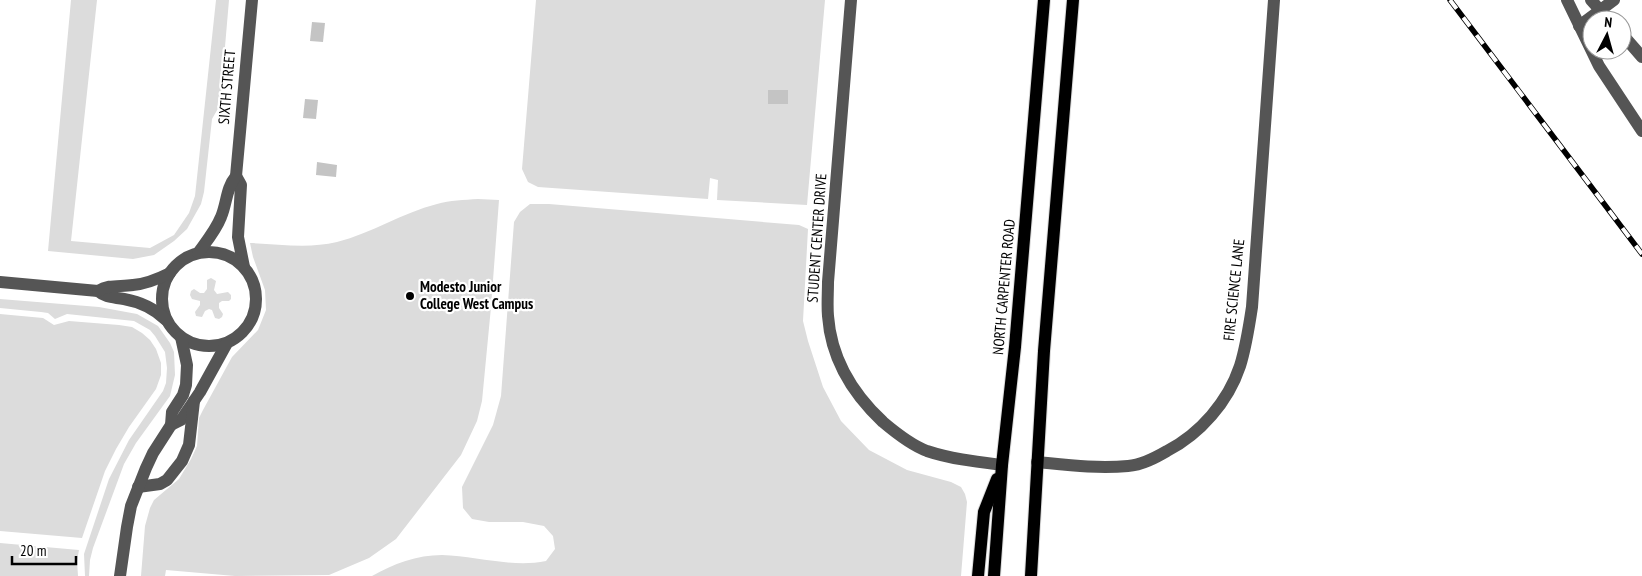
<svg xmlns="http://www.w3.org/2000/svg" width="1642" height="576" font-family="'PT Sans Narrow',sans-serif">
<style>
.green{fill:#dcdcdc}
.building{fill:#c4c4c4}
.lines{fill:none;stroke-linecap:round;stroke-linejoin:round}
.major-casing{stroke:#dbdbdb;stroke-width:14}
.minor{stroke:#555;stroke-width:12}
.major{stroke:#000;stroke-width:12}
.rail-casing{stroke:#000;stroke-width:5.5}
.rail{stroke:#fff;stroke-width:4;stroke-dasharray:11;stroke-linecap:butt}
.poi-dot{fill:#000;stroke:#fff;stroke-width:2}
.labels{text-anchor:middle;stroke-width:4.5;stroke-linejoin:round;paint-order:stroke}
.street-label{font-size:15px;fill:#000;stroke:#fff}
.poi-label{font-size:15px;font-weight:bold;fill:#000;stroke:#fff;text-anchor:start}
</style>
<rect width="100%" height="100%" fill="#fff"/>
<g class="green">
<path d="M 71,0 L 97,0 L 71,241 L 150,248 L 174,235 L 189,213 L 195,196 L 216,0 L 229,0 L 220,105 L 212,119 L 204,192 L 201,204 L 187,229 L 174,241 L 154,255 L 133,259 L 48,251 Z"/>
<path d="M 536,0 L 825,0 L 807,205 L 717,200 L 718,180 L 710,178 L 708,199 L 538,187 L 528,182 L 522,169 Z"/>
<path d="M 478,199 L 499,200 L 491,307 L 482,401 L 477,421 L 461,455 L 396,539 L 369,558 L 329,575 L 235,576 L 166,570 L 165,576 L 141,576 L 145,526 L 150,508 L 154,500 L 179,479 L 191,459 L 197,446 L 199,418 L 203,410 L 232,357 L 258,330 L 266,310 L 265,290 L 253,257 L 250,243 C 279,244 308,249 337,242 C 372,233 402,213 437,204 C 450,200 464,200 478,199 Z"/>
<path d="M 530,204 L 549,204 L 799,225 L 808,229 L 803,321 L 808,341 L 823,387 L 841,421 L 869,450 L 907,470 L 951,482 L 961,487 L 965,494 L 967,502 L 961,576 L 372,576 C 393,564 417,555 442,555 C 477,556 512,568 546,561 L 555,549 L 553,536 L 544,526 L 523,522 L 489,522 L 472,519 L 463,508 L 462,487 L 493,425 L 501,396 L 514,222 L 520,212 Z"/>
<path d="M 211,278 L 216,281 L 214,290 L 217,294 L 228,292 L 231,295 L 231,299 L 229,301 L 222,301 L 219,303 L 219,308 L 223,314 L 222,317 L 219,319 L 215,318 L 212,310 L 209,309 L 205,311 L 202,317 L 196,316 L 195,312 L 200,305 L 200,301 L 192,299 L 190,295 L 191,291 L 194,289 L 200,293 L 204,293 L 207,289 L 207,280 Z"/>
<path d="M 0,299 L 99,307 L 137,314 L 158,326 L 170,343 L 174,352 L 175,375 L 170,396 L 136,443 L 124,464 L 93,548 L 90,560 L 89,576 L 85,576 L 84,554 L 109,479 L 129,440 L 163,391 L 166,383 L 167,368 L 165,352 L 155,336 L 150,330 L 134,321 L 67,314 L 55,319 L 48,313 L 41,312 L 0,308 Z"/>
<path d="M 0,314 L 43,318 L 54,325 L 69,321 L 119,325 L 132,327 L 142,333 L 150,340 L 156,349 L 161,363 L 161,375 L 156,389 L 129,427 L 116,449 L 105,471 L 82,538 L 0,531 Z"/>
<path d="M 0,543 L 79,550 L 77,561 L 78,576 L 0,576 Z"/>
</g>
<g class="building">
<path d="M 312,22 L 325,23 L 323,42 L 310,41 Z"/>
<rect x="768" y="90" width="20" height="14"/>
<path d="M 305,99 L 318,100 L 316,119 L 303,118 Z"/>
<path d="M 317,162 L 337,165 L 336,177 L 316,175 Z"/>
</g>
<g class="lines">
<g class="major-casing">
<g id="major">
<path d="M 978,576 L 984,512 L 997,479"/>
<path d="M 994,576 L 1002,465 L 1015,347 L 1044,0"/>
<path d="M 1031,576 L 1044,351 L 1073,0"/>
</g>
</g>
<g class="minor">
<path d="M 851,0 L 828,282 C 828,293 827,305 828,316 C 831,358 853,394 883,422 C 896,433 911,445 927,451 C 951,459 978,462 1002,465"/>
<path d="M 1567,0 L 1599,66 L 1642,131"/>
<path d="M 1591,0 L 1609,20"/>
<path d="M 1579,26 L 1614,0"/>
<path d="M 1622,34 L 1642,57"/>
<path d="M 236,176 L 241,185 L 238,237 L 244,267"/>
<circle cx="209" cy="299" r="47"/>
<path d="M 198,253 C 206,242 216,230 221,217 C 227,203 226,188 236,176 L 252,0"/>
<path d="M 0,282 L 98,291 C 106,298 113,297 124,299 C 141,302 154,308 166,320"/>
<path d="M 98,291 C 109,284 120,287 133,285 C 146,284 158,279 170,273"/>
<path d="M 171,425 L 181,420 L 200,392 L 227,343"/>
<path d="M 1037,462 C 1067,465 1098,469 1128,466 C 1142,465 1155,458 1167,451 C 1200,434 1228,402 1240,366 C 1246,347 1249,327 1252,307 L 1274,0"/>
<path d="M 138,487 L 160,484 L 167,480 L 182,461 L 189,445 L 194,401"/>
<path d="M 120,576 L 127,527 L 131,506 L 146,468 L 153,453 L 171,425 L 172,412 L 183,395 L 186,385 L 187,365 L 181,337"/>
</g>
<use href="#major" class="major"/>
<g class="rail-casing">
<path id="rail" d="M 1450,0 L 1642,254"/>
</g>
<use href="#rail" class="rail"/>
</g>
<circle class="poi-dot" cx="410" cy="296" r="5"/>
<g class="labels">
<g class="street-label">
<text transform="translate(227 87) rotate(-85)" y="5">SIXTH STREET</text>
<text transform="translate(817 238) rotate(-86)" y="5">STUDENT CENTER DRIVE</text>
<text transform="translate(1004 287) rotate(-85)" y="5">NORTH CARPENTER ROAD</text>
<text transform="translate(1234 290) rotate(-84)" y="5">FIRE SCIENCE LANE</text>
</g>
<g class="poi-label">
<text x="420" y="292">Modesto Junior<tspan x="420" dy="17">College West Campus</tspan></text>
</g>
</g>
<g transform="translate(1607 35) rotate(6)"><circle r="24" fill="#ffffff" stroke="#999999"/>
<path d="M0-4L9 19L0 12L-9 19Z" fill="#000000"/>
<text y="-8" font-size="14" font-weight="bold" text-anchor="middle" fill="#000000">N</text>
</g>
<path d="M12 556v8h64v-8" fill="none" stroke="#000000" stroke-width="2.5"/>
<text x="20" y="556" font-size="15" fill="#000000" stroke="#ffffff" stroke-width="4" paint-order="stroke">20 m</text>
</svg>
